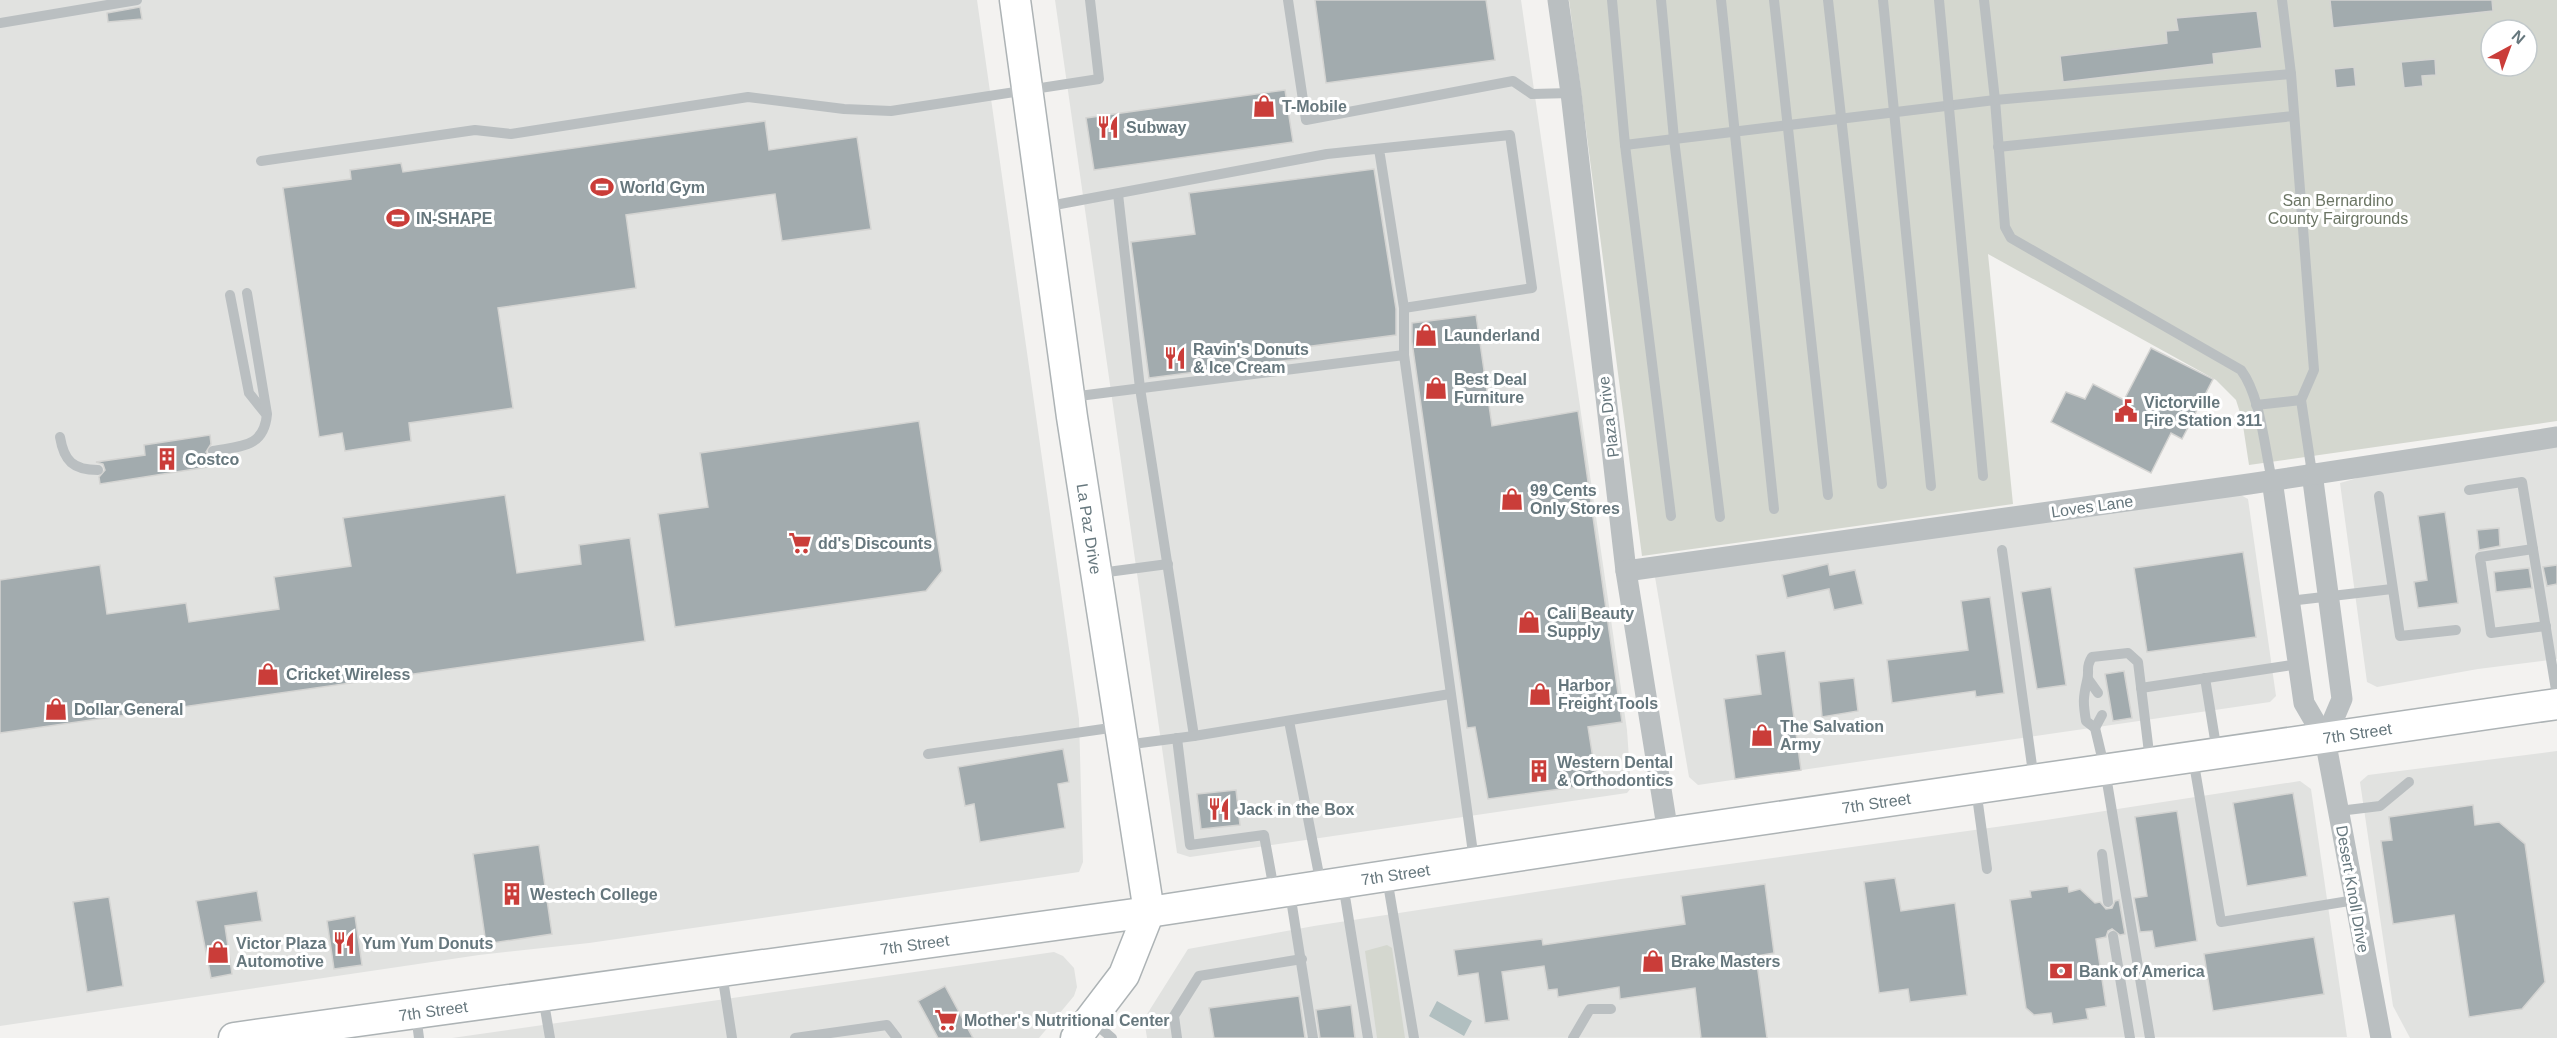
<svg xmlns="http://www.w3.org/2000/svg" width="2557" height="1038" font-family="Helvetica,sans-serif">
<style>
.built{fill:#e1e2e0}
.green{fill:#d4d7cf;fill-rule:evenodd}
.water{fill:#b1bfc0}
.building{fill:#a2abae;stroke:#d4d4d2;stroke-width:1.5}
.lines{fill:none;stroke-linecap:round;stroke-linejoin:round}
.secondary-casing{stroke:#adb3b5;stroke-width:33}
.service{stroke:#babfc1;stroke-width:10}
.minor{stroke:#babfc1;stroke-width:21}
.secondary{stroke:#fff;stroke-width:30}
.labels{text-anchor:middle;stroke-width:6;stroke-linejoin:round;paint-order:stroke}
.poi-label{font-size:16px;font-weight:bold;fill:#66777d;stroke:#fff;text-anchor:start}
.park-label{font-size:16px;fill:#6b7564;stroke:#fff}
.street-label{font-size:16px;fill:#66777d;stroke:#fff}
</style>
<rect width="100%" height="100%" fill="#f3f2f0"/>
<g class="built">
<path d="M 0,0 L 977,0 L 1079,719 L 1083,862 L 1079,872 L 589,943 L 479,955 L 0,1026 Z"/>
<path d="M 1055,0 L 1521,0 L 1627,730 L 1631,788 L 1627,793 L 1190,857 L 1177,853 Z"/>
<path d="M 2557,446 L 2557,659 L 2478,669 L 2377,687 L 2367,682 L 2340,483 L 2393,468 Z"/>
<path d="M 2239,494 L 2248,499 L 2276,696 L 2270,702 L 1698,785 L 1689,777 L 1655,577 Z"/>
<path d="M 2557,751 L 2557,1038 L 2410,1038 L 2393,1006 L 2360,782 L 2368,775 Z"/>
<path d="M 2300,781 L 2311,789 L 2347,1037 L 1147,1038 L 1144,1019 L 1188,949 L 1314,926 L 1621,879 L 2046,820 Z"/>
<path d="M 1054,952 L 1063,956 L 1074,968 L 1077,987 L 1074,996 L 1039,1038 L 452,1038 Z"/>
</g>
<g class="green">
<path d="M 1569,0 L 2557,0 L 2557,421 L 2249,465 L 2242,419 L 2236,400 L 2216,380 L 1988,254 L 2013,504 L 1642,556 ZM 2491,30 L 2527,30 L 2527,66 L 2491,66 Z"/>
<path d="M 1387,945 L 1392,948 L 1405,1038 L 1377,1038 L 1365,951 Z"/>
</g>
<path class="water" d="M 1437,1001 L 1472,1021 L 1464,1036 L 1429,1016 Z"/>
<g class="building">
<path d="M 1315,0 L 1486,0 L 1495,60 L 1326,83 Z"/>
<path d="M 2330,0 L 2492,0 L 2493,11 L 2333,28 Z"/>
<path d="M 140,7 L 142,19 L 108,22 L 107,13 Z"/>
<path d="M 2257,11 L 2262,48 L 2213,54 L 2214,64 L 2063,82 L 2060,56 L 2167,43 L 2166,31 L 2178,30 L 2176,18 Z"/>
<path d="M 2435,59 L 2436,75 L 2422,76 L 2423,86 L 2404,88 L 2401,62 Z"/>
<path d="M 2354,67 L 2356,86 L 2336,88 L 2334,69 Z"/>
<path d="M 1285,90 L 1293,142 L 1094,170 L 1086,118 Z"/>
<path d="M 765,121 L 769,150 L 857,137 L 871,229 L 782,241 L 775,194 L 626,215 L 636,288 L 498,308 L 513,408 L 409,423 L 411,441 L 345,451 L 342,433 L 319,437 L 283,188 L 351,179 L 350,170 L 401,163 L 403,172 Z"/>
<path d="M 1374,169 L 1396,309 L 1396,335 L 1305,347 L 1306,358 L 1149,378 L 1131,242 L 1195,234 L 1189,193 Z"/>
<path d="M 1476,315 L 1492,426 L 1578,411 L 1622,722 L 1588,727 L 1597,784 L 1488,799 L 1475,727 L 1467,728 L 1412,342 L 1412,323 Z"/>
<path d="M 2151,348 L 2213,379 L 2182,439 L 2171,433 L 2151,473 L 2051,422 L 2066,392 L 2085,399 L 2093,384 L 2124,400 Z"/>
<path d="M 919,421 L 942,571 L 926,591 L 675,627 L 658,514 L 708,507 L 700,453 Z"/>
<path d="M 210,435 L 211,444 L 206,452 L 208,456 L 214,458 L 214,466 L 100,484 L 99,477 L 105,470 L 103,464 L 96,462 L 145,455 L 144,445 Z"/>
<path d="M 505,495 L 517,573 L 581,564 L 579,545 L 630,538 L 645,641 L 0,733 L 0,580 L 100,565 L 107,614 L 186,603 L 189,622 L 279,609 L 274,577 L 351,566 L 343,518 Z"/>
<path d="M 2445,512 L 2458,603 L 2418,608 L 2414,582 L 2427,580 L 2418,516 Z"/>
<path d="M 2499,528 L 2500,546 L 2479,550 L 2477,530 Z"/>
<path d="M 2243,552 L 2256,637 L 2147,652 L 2134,568 Z"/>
<path d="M 1828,564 L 1830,575 L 1855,570 L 1863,604 L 1834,610 L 1829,589 L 1787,598 L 1782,575 Z"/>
<path d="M 2557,565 L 2557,584 L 2547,586 L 2543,567 Z"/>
<path d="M 2529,568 L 2532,588 L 2496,592 L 2494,572 Z"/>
<path d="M 2051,587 L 2066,685 L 2037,689 L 2021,592 Z"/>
<path d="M 1990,597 L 2004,693 L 1976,697 L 1975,691 L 1892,703 L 1887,660 L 1968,650 L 1961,601 Z"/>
<path d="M 1785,651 L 1801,770 L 1735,779 L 1724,699 L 1761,694 L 1756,655 Z"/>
<path d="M 2124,671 L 2132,718 L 2113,721 L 2105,674 Z"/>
<path d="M 1854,678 L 1858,711 L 1822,717 L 1819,682 Z"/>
<path d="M 1063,749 L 1069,782 L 1058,784 L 1065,828 L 980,842 L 974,804 L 965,806 L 958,767 Z"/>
<path d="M 1236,790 L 1240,825 L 1201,829 L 1197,794 Z"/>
<path d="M 2293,793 L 2307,876 L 2247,886 L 2233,803 Z"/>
<path d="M 2473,805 L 2475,825 L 2499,822 L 2525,844 L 2545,982 L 2522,1009 L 2469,1017 L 2454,915 L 2393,924 L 2381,841 L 2392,840 L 2389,817 Z"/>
<path d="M 2177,811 L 2197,941 L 2155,948 L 2152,931 L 2140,932 L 2134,898 L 2147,896 L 2135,817 Z"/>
<path d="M 539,845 L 552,934 L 486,944 L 473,854 Z"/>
<path d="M 1895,878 L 1901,911 L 1955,903 L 1967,995 L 1910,1002 L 1908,989 L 1879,993 L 1864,882 Z"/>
<path d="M 1765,884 L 1774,953 L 1756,956 L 1767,1038 L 1701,1038 L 1695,988 L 1620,999 L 1619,987 L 1558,997 L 1557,989 L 1548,990 L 1544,966 L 1502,972 L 1509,1020 L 1485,1023 L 1478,973 L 1458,976 L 1454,950 L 1542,939 L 1543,945 L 1685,924 L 1681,896 Z"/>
<path d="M 2068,886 L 2069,892 L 2080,889 L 2095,903 L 2100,902 L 2106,909 L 2112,908 L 2115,901 L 2119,900 L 2125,934 L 2120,935 L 2112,929 L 2108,931 L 2106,937 L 2096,939 L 2106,1006 L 2086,1009 L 2088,1019 L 2053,1024 L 2051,1013 L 2034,1015 L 2026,1008 L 2010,900 L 2031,897 L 2030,891 Z"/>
<path d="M 257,891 L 262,921 L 225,926 L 232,974 L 211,978 L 196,901 Z"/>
<path d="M 109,897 L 123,986 L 87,992 L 73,902 Z"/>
<path d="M 355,916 L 362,965 L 334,969 L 327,921 Z"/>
<path d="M 2314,937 L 2324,994 L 2213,1011 L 2204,954 Z"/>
<path d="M 945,986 L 973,1038 L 938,1038 L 918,1001 Z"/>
<path d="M 1299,996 L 1305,1038 L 1214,1038 L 1209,1008 Z"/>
<path d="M 1351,1005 L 1355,1038 L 1320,1038 L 1316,1010 Z"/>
</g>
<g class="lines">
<g class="secondary-casing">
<g id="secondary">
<path id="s1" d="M 1015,0 L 1072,417 L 1149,912 L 1124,975 L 1076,1038"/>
<path id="s2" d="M 234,1038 L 1149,912 L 1668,833 L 2557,704"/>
</g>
</g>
<g class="service">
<path d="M 1288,0 L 1306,120 L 1513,81 L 1532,94 L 1571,93"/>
<path d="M 1612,0 L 1625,145 L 1995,100 L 2005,227 L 2011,238 L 2241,370 C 2261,397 2264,447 2272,480"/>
<path d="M 1661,0 L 1674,139 L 1720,517"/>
<path d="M 1721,0 L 1774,509"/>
<path d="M 1774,0 L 1828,495"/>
<path d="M 1828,0 L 1882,484"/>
<path d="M 1883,0 L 1931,486"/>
<path d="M 1939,0 L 1983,476"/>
<path d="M 1984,0 L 1995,100 L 2291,74 L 2282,0"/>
<path d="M 0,23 L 137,0"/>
<path d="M 2291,74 L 2314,370 L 2301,400 L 2312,473"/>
<path d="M 1625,145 L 1671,516"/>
<path d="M 1998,147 L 2294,116"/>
<path d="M 261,161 L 475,130 L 511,134 L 748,97 L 844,109 L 891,111 L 1099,79 L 1090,0"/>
<path d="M 1118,194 L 1140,388 L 1194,736"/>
<path d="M 1044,207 L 1327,154 L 1510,135 L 1532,288 L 1404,308 L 1379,149"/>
<path d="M 230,295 L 249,393 L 265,413"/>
<path d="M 1404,355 L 1404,308"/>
<path d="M 1071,397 L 1404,355 L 1474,860"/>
<path d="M 2256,405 L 2301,400"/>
<path d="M 60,437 C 64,461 73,470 98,470"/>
<path d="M 213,451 C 241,446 264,448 267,414 L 247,293"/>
<path d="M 2469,490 L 2522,482 L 2557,696"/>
<path d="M 2379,496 L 2400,636 L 2456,630"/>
<path d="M 2533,549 L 2480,557 L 2491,633 L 2546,626"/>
<path d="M 2002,550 L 2034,780"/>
<path d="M 1100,573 L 1168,564"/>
<path d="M 2289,601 L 2392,589"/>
<path d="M 2205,678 L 2217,752"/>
<path d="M 2088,679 L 2098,693"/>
<path d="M 2141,688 L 2299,664"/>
<path d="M 1289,721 L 1321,885"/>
<path d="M 2095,728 L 2102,715"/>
<path d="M 1177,738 L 1190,845 L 1264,835 L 1274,890"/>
<path d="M 1125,745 L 1194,736 L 1450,694"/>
<path d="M 928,754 L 1117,727"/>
<path d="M 2193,758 L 2221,922 L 2355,900"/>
<path d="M 1976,789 L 1987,869"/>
<path d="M 2339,811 L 2380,806 L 2409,782"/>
<path d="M 2102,854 L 2108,902"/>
<path d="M 1387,878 L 1414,1038"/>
<path d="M 1343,884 L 1368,1038"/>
<path d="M 1290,893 L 1313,1038"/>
<path d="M 2113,936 L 2130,1038"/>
<path d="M 722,973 L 732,1038"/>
<path d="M 543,997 L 550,1038"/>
<path d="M 416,1015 L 419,1038"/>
<path d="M 1092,1021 L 1112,1038"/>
<path d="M 795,1038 L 887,1025 L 897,1038"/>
<path d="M 1177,1038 L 1174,1016 L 1199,976 L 1302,959"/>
<path d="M 1573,1038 L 1590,1009 L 1611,1009"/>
<path d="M 2150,1038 L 2105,770 L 2095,728 L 2086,721 C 2083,703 2083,698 2087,681 C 2090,670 2085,668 2092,657 L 2128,653 L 2138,662 L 2150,761"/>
</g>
<g class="minor">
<path d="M 1558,0 L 1571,93 L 1626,571 L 1668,833"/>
<path d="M 2312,473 L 2342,699 L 2325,739"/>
<path d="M 2272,480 L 2304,703 L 2325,739 L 2381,1038"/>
<path d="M 1626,571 L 2249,484 L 2557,437"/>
</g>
<use href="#secondary" class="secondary"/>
</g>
<defs>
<g id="shop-bare" transform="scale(1.8)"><path d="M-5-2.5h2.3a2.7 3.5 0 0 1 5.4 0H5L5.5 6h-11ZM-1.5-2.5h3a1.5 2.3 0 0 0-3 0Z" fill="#ca3d39" stroke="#fff" stroke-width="2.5" paint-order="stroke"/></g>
<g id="restaurant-bare" transform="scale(1.8)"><path d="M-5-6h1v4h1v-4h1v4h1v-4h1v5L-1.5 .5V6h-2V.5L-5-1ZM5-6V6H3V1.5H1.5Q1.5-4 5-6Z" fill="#ca3d39" stroke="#fff" stroke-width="2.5" paint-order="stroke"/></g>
<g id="stadium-bare" transform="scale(1.8)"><path d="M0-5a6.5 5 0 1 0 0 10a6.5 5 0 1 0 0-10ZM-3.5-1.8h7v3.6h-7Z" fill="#ca3d39" stroke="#fff" stroke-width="2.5" paint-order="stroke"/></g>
<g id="civic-bare" transform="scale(1.8)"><path d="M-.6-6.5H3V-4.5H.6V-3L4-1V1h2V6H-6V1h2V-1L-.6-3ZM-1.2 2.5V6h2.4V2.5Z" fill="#ca3d39" stroke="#fff" stroke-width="2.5" paint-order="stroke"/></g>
<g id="building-bare" transform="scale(1.8)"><path d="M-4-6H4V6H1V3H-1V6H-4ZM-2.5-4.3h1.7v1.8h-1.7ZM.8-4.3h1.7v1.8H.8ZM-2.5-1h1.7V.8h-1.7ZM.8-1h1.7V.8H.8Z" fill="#ca3d39" stroke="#fff" stroke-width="2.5" paint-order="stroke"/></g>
<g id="supermarket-bare" transform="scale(1.8)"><path d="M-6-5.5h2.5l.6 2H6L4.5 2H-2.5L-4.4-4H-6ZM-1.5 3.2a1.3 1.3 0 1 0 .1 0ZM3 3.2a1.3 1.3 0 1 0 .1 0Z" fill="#ca3d39" stroke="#fff" stroke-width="2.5" paint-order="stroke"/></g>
<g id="bank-bare" transform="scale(1.8)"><path d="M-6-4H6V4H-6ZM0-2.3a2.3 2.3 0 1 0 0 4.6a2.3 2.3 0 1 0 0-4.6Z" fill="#ca3d39" stroke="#fff" stroke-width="2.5" paint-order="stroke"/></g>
</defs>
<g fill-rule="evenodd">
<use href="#shop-bare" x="1264" y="106"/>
<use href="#restaurant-bare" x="1108" y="127"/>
<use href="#stadium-bare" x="602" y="187"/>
<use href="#stadium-bare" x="398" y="218"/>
<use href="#shop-bare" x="1426" y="335"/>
<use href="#restaurant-bare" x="1175" y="358"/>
<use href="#shop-bare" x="1436" y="388"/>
<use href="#civic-bare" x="2126" y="411"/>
<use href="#building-bare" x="167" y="459"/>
<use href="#shop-bare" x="1512" y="499"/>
<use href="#supermarket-bare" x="800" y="543"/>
<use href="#shop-bare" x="1529" y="622"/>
<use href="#shop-bare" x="268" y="674"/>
<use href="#shop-bare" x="1540" y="694"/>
<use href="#shop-bare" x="56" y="709"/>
<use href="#shop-bare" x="1762" y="735"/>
<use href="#building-bare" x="1539" y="771"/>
<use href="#restaurant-bare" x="1219" y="809"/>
<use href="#building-bare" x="512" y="894"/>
<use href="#restaurant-bare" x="344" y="943"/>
<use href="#shop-bare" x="218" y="952"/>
<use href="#shop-bare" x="1653" y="961"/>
<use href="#bank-bare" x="2061" y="971"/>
<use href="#supermarket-bare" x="946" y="1020"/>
</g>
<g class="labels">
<g class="poi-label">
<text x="1282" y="112">T-Mobile</text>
<text x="1126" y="133">Subway</text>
<text x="620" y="193">World Gym</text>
<text x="416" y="224">IN-SHAPE</text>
<text x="1444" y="341">Launderland</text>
<text x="1193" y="355">Ravin's Donuts<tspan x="1193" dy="18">&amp; Ice Cream</tspan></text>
<text x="1454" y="385">Best Deal<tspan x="1454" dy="18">Furniture</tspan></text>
<text x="2144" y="408">Victorville<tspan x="2144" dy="18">Fire Station 311</tspan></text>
<text x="185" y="465">Costco</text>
<text x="1530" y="496">99 Cents<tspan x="1530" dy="18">Only Stores</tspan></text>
<text x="818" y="549">dd's Discounts</text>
<text x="1547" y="619">Cali Beauty<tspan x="1547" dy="18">Supply</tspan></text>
<text x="286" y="680">Cricket Wireless</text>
<text x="1558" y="691">Harbor<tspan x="1558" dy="18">Freight Tools</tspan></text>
<text x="74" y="715">Dollar General</text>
<text x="1780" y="732">The Salvation<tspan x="1780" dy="18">Army</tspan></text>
<text x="1557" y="768">Western Dental<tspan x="1557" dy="18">&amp; Orthodontics</tspan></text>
<text x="1237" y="815">Jack in the Box</text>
<text x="530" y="900">Westech College</text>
<text x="236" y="949">Victor Plaza<tspan x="236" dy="18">Automotive</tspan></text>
<text x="362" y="949">Yum Yum Donuts</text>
<text x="1671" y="967">Brake Masters</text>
<text x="2079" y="977">Bank of America</text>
<text x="964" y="1026">Mother's Nutritional Center</text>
</g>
<g class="park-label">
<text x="2338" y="206">San Bernardino<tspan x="2338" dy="18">County Fairgrounds</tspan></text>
</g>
<g class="street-label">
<text transform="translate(1608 417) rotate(-97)" y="6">Plaza Drive</text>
<text transform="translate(2092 506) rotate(-8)" y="6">Loves Lane</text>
<text dy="6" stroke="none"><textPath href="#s1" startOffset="534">La Paz Drive</textPath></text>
<text dy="6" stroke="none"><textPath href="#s2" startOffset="2145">7th Street</textPath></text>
<text dy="6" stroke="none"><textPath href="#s2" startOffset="1659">7th Street</textPath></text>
<text dy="6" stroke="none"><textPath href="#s2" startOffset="1173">7th Street</textPath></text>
<text transform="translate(2353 889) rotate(80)" y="6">Desert Knoll Drive</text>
<text dy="6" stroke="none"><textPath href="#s2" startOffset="687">7th Street</textPath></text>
<text dy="6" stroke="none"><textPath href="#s2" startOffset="201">7th Street</textPath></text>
</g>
</g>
<g transform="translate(2509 48) rotate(41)"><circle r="28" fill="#ffffff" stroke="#c2c9cb" stroke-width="1.5"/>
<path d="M0-4.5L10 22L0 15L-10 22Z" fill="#ca3d39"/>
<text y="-9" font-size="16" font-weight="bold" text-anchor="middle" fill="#66777d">N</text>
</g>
</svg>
